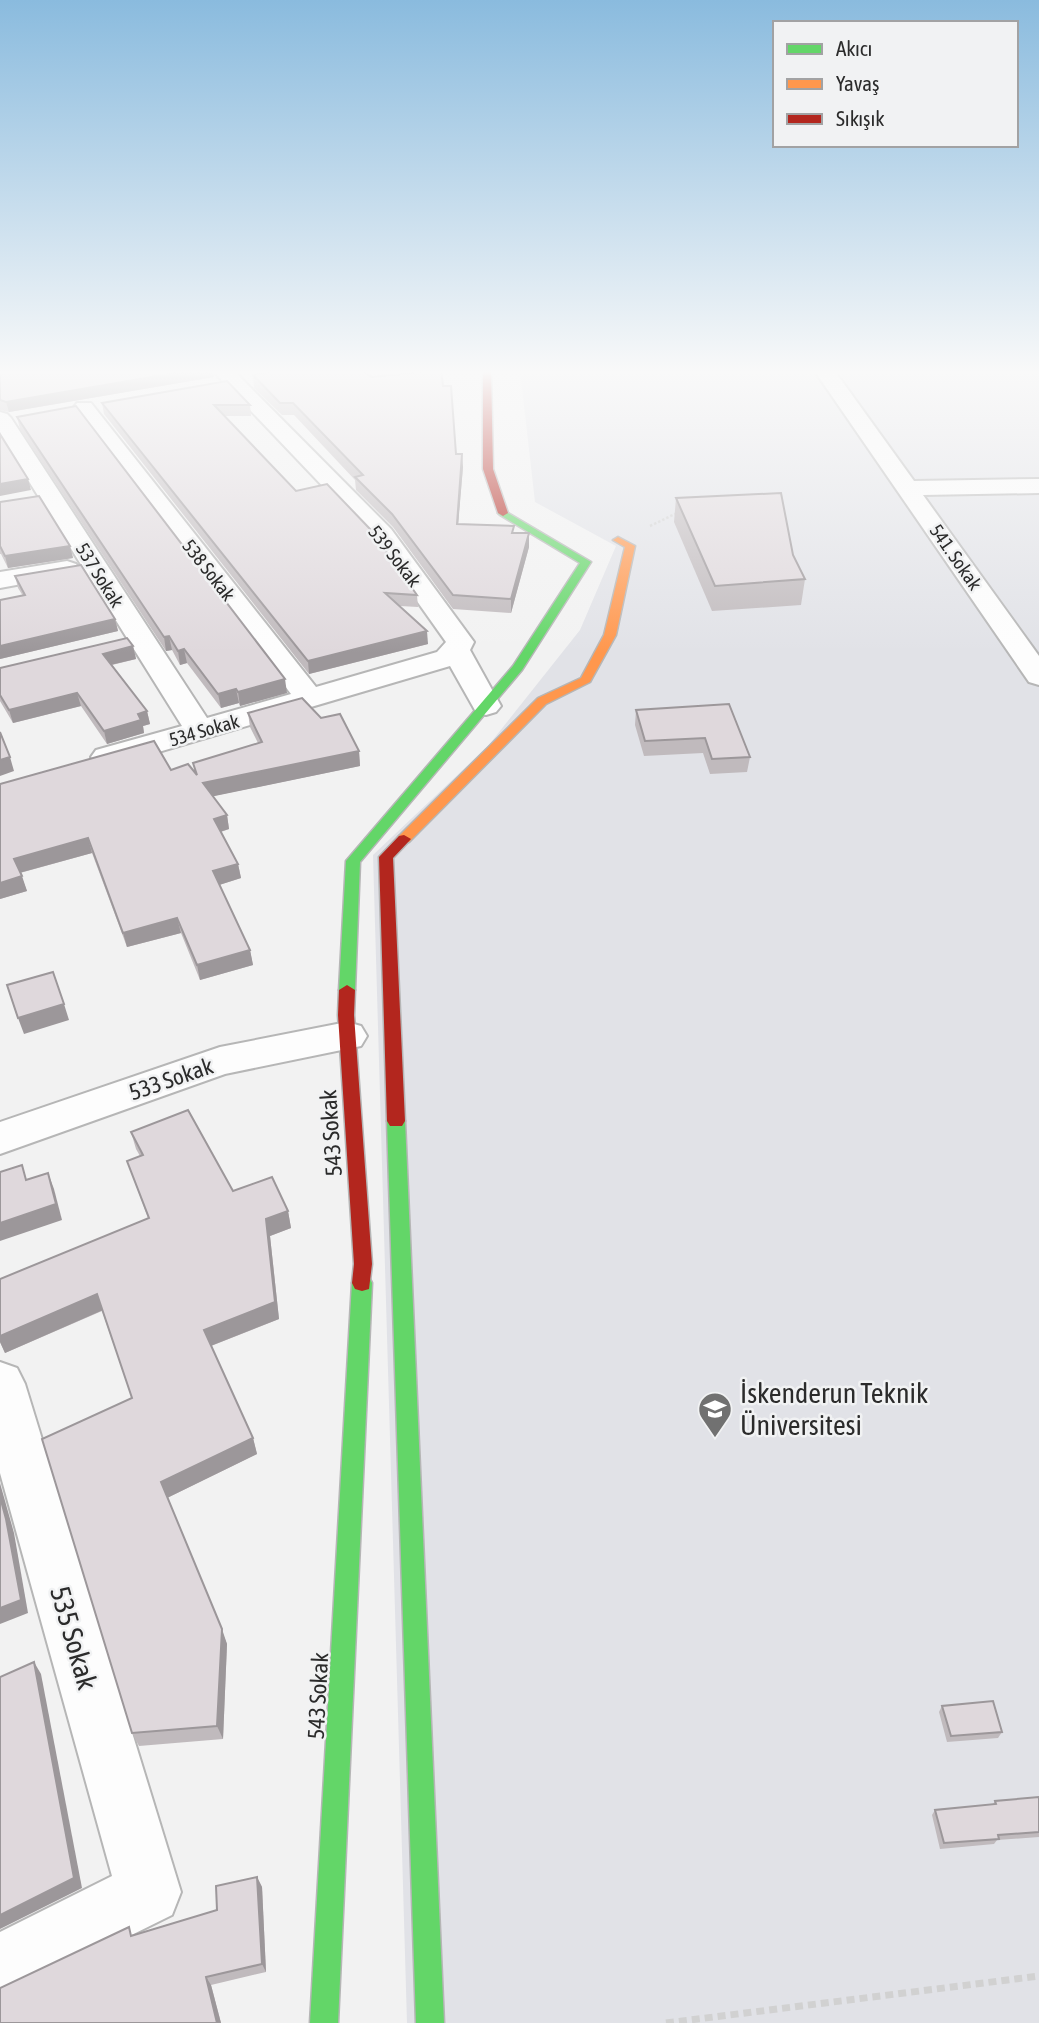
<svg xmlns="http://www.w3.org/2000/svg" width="1039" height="2023" font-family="'Asap Condensed',sans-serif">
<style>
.built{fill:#e1e2e7}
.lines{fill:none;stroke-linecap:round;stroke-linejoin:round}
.street-casing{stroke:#b6b6b6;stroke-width:4}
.fast-casing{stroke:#b6b6b6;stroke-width:3}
.slow-casing{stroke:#b6b6b6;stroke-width:3}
.jam-casing{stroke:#b6b6b6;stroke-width:3}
.path-far1{stroke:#d1d1d1;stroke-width:2.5;stroke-dasharray:2.5 2;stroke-linecap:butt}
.path{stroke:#d1d1d1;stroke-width:7;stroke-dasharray:8 5;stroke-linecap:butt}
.street{fill:#fdfdfd;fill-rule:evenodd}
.fast{fill:#63d668;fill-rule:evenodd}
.slow{fill:#ff974d;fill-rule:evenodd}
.jam{fill:#b3261e;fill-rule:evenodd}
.wall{fill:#c0babd}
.shaded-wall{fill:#9c979a}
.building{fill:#dfd8dc;stroke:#9c979a;stroke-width:2}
.labels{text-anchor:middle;stroke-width:5;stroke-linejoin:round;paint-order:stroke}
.far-street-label{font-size:19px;fill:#2b2b2b;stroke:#f1f2f3}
.street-label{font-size:23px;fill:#2b2b2b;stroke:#f1f2f3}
.near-poi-label{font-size:28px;fill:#2b2b2b;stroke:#f1f2f3;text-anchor:start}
.near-street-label{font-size:28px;fill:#2b2b2b;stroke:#f1f2f3}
</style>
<rect width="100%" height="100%" fill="#f2f2f2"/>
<path class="built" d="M 520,370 L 1039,370 L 1039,2023 L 407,2023 L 373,855 L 488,746 L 580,630 L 616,546 L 535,502 Z"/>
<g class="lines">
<g class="street-casing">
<g id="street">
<path d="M 212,370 L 233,370 L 391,529 L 474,642 L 470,650 L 501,706 L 496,712 L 486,715 L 476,712 L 450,666 L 118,764 L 107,766 L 96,764 L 91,757 L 96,750 L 182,726 L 0,435 L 0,412 L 7,414 L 11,418 L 207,718 L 291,694 L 77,411 L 74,407 L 77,403 L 91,403 L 316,687 L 437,652 L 446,642 L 373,539 Z"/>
<path d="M 814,370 L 834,370 L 914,481 L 1039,479 L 1039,493 L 923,495 L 1039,656 L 1039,685 L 1029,682 Z"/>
<path d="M 67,561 L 76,564 L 80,569 L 76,574 L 0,588 L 0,572 Z"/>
<path d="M 347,1022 L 361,1026 L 367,1036 L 361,1046 L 225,1074 L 0,1154 L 0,1122 L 220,1047 Z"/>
<path d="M 0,1362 L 17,1368 L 25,1384 L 181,1892 L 172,1915 L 0,2000 L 0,1932 L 112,1876 L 0,1473 Z"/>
</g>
</g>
<g class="fast-casing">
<g id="fast">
<path d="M 503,510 L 591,562 L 522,670 L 360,862 L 355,990 L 352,994 L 342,994 L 339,990 L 346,861 L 513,666 L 580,563 L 500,515 L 498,513 Z"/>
<path d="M 396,1115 L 402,1116 L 405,1121 L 444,2023 L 416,2023 L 387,1121 L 390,1116 Z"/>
<path d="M 362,1275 L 369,1277 L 372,1283 L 338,2023 L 310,2023 L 352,1283 L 355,1277 Z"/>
</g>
</g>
<g class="slow-casing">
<path id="slow" d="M 618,537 L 635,546 L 616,635 L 590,682 L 546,704 L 409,842 L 399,842 L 397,839 L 399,836 L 538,698 L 581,678 L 604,635 L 625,547 L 613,540 Z"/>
</g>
<g class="jam-casing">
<g id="jam">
<path d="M 483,370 L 491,370 L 493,469 L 508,513 L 503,516 L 498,513 L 483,469 Z"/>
<path d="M 404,835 L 411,839 L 393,858 L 405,1121 L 402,1126 L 390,1126 L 387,1121 L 379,857 L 399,836 Z"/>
<path d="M 347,985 L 355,990 L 354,1015 L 372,1264 L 369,1289 L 362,1291 L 355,1289 L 352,1283 L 354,1264 L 338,1015 L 339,990 Z"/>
</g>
</g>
<path class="path-far1" d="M 650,526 L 677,513"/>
<path class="path" d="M 666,2023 L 1039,1976"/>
<use href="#street" class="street"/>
<use href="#fast" class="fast"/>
<use href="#slow" class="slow"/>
<use href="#jam" class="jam"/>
</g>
<g class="wall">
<path d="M 0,370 L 214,377 L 9,412 L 0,410 Z"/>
<path d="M 253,375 L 456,454 L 463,467 L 458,524 L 514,533 L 529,547 L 511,613 L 453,609 L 393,527 L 356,490 L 355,480 L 294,415 L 282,415 L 254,388 Z"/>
<path d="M 102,403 L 250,405 L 251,416 L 224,416 L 296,491 L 417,595 L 418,607 L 400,606 L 428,644 L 309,674 L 104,414 Z"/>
<path d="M 17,417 L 287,693 L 240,706 L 239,703 L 221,708 L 187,663 L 180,665 L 172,650 L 166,651 L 20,429 Z"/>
<path d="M 676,498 L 793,555 L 805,579 L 801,605 L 712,611 L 674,522 Z"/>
<path d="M 0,502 L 70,546 L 73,558 L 8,568 L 1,554 L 0,554 Z"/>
<path d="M 15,576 L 115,619 L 118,631 L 0,659 L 0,600 L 23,596 L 18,588 Z"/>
<path d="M 133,646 L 136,659 L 112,665 L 147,711 L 150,724 L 143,726 L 144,733 L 107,744 L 81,706 L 13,723 L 0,701 L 0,668 Z"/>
<path d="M 636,710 L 750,757 L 747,772 L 710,774 L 703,753 L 644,756 L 635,725 Z"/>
<path d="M 248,713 L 321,718 L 359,751 L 360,766 L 213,796 L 227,815 L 229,829 L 221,832 L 238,864 L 241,878 L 219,885 L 250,950 L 253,965 L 200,980 L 181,933 L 127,947 L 92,853 L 20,873 L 27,891 L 0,899 L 0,784 L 171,770 L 196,774 L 193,763 L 258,743 L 250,727 Z"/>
<path d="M 131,1132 L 233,1191 L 288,1211 L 291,1228 L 270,1236 L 279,1319 L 211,1346 L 253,1438 L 257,1454 L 167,1498 L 227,1644 L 223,1739 L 139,1746 L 132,1733 L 132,1398 L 102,1311 L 5,1353 L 0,1342 L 0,1279 L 148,1218 L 127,1161 L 140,1156 L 136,1149 Z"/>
<path d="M 942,1706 L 1002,1732 L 998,1738 L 947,1742 L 939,1712 Z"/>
<path d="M 1039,1797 L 1039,1837 L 997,1840 L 994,1844 L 940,1849 L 932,1815 L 935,1810 L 993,1804 L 995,1801 Z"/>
<path d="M 257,1877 L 262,1887 L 266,1972 L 211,1985 L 221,2023 L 0,2023 L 136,1934 L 217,1910 Z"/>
</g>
<g class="shaded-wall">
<path d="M 192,370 L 213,370 L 214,377 L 9,412 L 6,402 Z"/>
<path d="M 462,454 L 463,467 L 457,538 L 457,524 Z"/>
<path d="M 28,479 L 31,490 L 0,496 L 0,484 Z"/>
<path d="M 529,533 L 529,547 L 511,613 L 511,599 Z"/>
<path d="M 70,546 L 73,558 L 8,568 L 5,556 Z"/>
<path d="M 115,619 L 118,631 L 0,659 L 0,646 Z"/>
<path d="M 427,631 L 428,644 L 309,674 L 308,661 Z"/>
<path d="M 169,636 L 172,650 L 166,651 L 164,637 Z"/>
<path d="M 133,646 L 136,659 L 106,666 L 103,654 Z"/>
<path d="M 184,649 L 187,663 L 180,665 L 178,651 Z"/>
<path d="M 285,679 L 287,693 L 240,706 L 238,692 Z"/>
<path d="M 236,689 L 239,703 L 221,708 L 218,694 Z"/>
<path d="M 77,693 L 81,706 L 13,723 L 9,710 Z"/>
<path d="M 147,711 L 150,724 L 143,726 L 144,733 L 107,744 L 104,731 L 138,714 Z"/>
<path d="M 359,751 L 360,766 L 205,798 L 203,783 Z"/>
<path d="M 10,757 L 14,771 L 0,776 L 0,760 Z"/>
<path d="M 227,815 L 229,829 L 216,833 L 214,819 Z"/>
<path d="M 88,838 L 92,853 L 19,873 L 14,859 Z"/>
<path d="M 238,864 L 241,878 L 216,886 L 213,871 Z"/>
<path d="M 22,876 L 27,891 L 0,899 L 0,883 Z"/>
<path d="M 177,918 L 181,933 L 127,947 L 123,933 Z"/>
<path d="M 250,950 L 253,965 L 200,980 L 197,965 Z"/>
<path d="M 64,1004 L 69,1020 L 24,1034 L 18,1018 Z"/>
<path d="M 48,1173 L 54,1189 L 62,1220 L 0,1241 L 0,1223 Z"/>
<path d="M 288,1211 L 291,1228 L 270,1236 L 279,1319 L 208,1347 L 204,1330 L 266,1219 Z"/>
<path d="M 97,1294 L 103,1310 L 5,1353 L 0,1342 L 0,1336 Z"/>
<path d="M 253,1438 L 257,1454 L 167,1498 L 161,1482 Z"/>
<path d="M 0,1483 L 14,1533 L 28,1613 L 0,1624 Z"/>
<path d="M 222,1629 L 227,1644 L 223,1739 L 217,1726 Z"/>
<path d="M 34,1662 L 41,1674 L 82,1888 L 0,1929 L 0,1915 Z"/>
<path d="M 257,1877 L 262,1887 L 266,1972 L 262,1964 Z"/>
<path d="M 206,1977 L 211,1985 L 221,2023 L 217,2023 Z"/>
</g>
<g class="building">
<path d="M 0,370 L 192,370 L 6,402 L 0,400 Z"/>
<path d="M 281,370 L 361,370 L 372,377 L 441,370 L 443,386 L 451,386 L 456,454 L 462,454 L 457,524 L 514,526 L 512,533 L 529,533 L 511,599 L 453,595 L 392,514 L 355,477 L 363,475 L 293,403 L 280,403 L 253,375 Z"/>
<path d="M 227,381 L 250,405 L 214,405 L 296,491 L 327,484 L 370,529 L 417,595 L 385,593 L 427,631 L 308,661 L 102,403 Z"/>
<path d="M 76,406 L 285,679 L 238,692 L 236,689 L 218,694 L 184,649 L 178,651 L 169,636 L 164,637 L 17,417 Z"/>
<path d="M 0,434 L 28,479 L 0,484 Z"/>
<path d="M 781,493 L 793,555 L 805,579 L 715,586 L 676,498 Z"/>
<path d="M 39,496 L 70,546 L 5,556 L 0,546 L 0,502 Z"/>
<path d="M 81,565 L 115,619 L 0,646 L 0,600 L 25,595 L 15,576 Z"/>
<path d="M 127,638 L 133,646 L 103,654 L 147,711 L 138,714 L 141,720 L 104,731 L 77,693 L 9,710 L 0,695 L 0,668 Z"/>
<path d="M 302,698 L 321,718 L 340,714 L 359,751 L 203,783 L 227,815 L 214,819 L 238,864 L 213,871 L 250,950 L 197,965 L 177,918 L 123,933 L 88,838 L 14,859 L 22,876 L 0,883 L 0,784 L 154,741 L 171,770 L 188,764 L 197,775 L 193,763 L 262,742 L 248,713 Z"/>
<path d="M 729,704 L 750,757 L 712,759 L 705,738 L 645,741 L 636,710 Z"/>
<path d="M 0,732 L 10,757 L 0,760 Z"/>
<path d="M 53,972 L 64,1004 L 18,1018 L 7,985 Z"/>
<path d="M 188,1110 L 233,1191 L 272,1177 L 288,1211 L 266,1219 L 275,1302 L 204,1330 L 253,1438 L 161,1482 L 222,1629 L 217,1726 L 132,1733 L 42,1439 L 132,1398 L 97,1294 L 0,1336 L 0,1279 L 149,1218 L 127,1161 L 143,1155 L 131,1132 Z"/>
<path d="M 22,1165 L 26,1180 L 48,1173 L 56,1204 L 0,1223 L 0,1172 Z"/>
<path d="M 0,1497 L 6,1519 L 21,1600 L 0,1608 Z"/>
<path d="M 34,1662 L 74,1878 L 0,1915 L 0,1677 Z"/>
<path d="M 993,1701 L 1002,1732 L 951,1736 L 942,1706 Z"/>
<path d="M 1039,1797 L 1039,1832 L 998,1835 L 999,1839 L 944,1843 L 935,1810 L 996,1804 L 995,1801 Z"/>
<path d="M 257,1877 L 262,1964 L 206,1977 L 217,2023 L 0,2023 L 0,1988 L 129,1927 L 131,1936 L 217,1910 L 216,1886 Z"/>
</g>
<linearGradient id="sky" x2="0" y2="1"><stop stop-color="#8abbde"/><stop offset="0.57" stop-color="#f9f9f9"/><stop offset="1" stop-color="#f9f9f9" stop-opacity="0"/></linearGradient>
<rect width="1039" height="653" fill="url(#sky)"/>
<defs>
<g id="university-pin" transform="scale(1.75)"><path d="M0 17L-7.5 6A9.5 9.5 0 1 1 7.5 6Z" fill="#717171" stroke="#f1f2f3"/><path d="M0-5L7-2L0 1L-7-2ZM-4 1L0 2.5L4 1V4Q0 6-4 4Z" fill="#fff"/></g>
</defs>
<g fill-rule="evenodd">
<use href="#university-pin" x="715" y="1409"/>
</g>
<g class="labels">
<g class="far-street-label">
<text transform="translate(395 556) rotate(52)" y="7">539 Sokak</text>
<text transform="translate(956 557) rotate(55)" y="7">541. Sokak</text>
<text transform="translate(209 570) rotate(52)" y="7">538 Sokak</text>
<text transform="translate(100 575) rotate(58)" y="7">537 Sokak</text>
<text transform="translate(204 730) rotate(-16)" y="7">534 Sokak</text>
</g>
<g class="street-label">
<text transform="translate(171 1079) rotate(-19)" y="8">533 Sokak</text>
<text transform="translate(331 1133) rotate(-94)" y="8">543 Sokak</text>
<text transform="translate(318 1696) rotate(-87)" y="8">543 Sokak</text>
</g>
<g class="near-poi-label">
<text x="740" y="1403">İskenderun Teknik<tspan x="740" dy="32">Üniversitesi</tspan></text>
</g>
<g class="near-street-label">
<text transform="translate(74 1638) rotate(74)" y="10">535 Sokak</text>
</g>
</g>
<rect x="773" y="21" width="245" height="126" fill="#f1f2f3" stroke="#a2a2a3" stroke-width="2"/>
<rect x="787" y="44" width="35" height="10" fill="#63d668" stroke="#a2a2a3" stroke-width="2"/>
<text x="836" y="56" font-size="21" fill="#2b2b2b">Akıcı</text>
<rect x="787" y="79" width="35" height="10" fill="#ff974d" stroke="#a2a2a3" stroke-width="2"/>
<text x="836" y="91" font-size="21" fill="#2b2b2b">Yavaş</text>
<rect x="787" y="114" width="35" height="10" fill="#b3261e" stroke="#a2a2a3" stroke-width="2"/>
<text x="836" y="126" font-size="21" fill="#2b2b2b">Sıkışık</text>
</svg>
